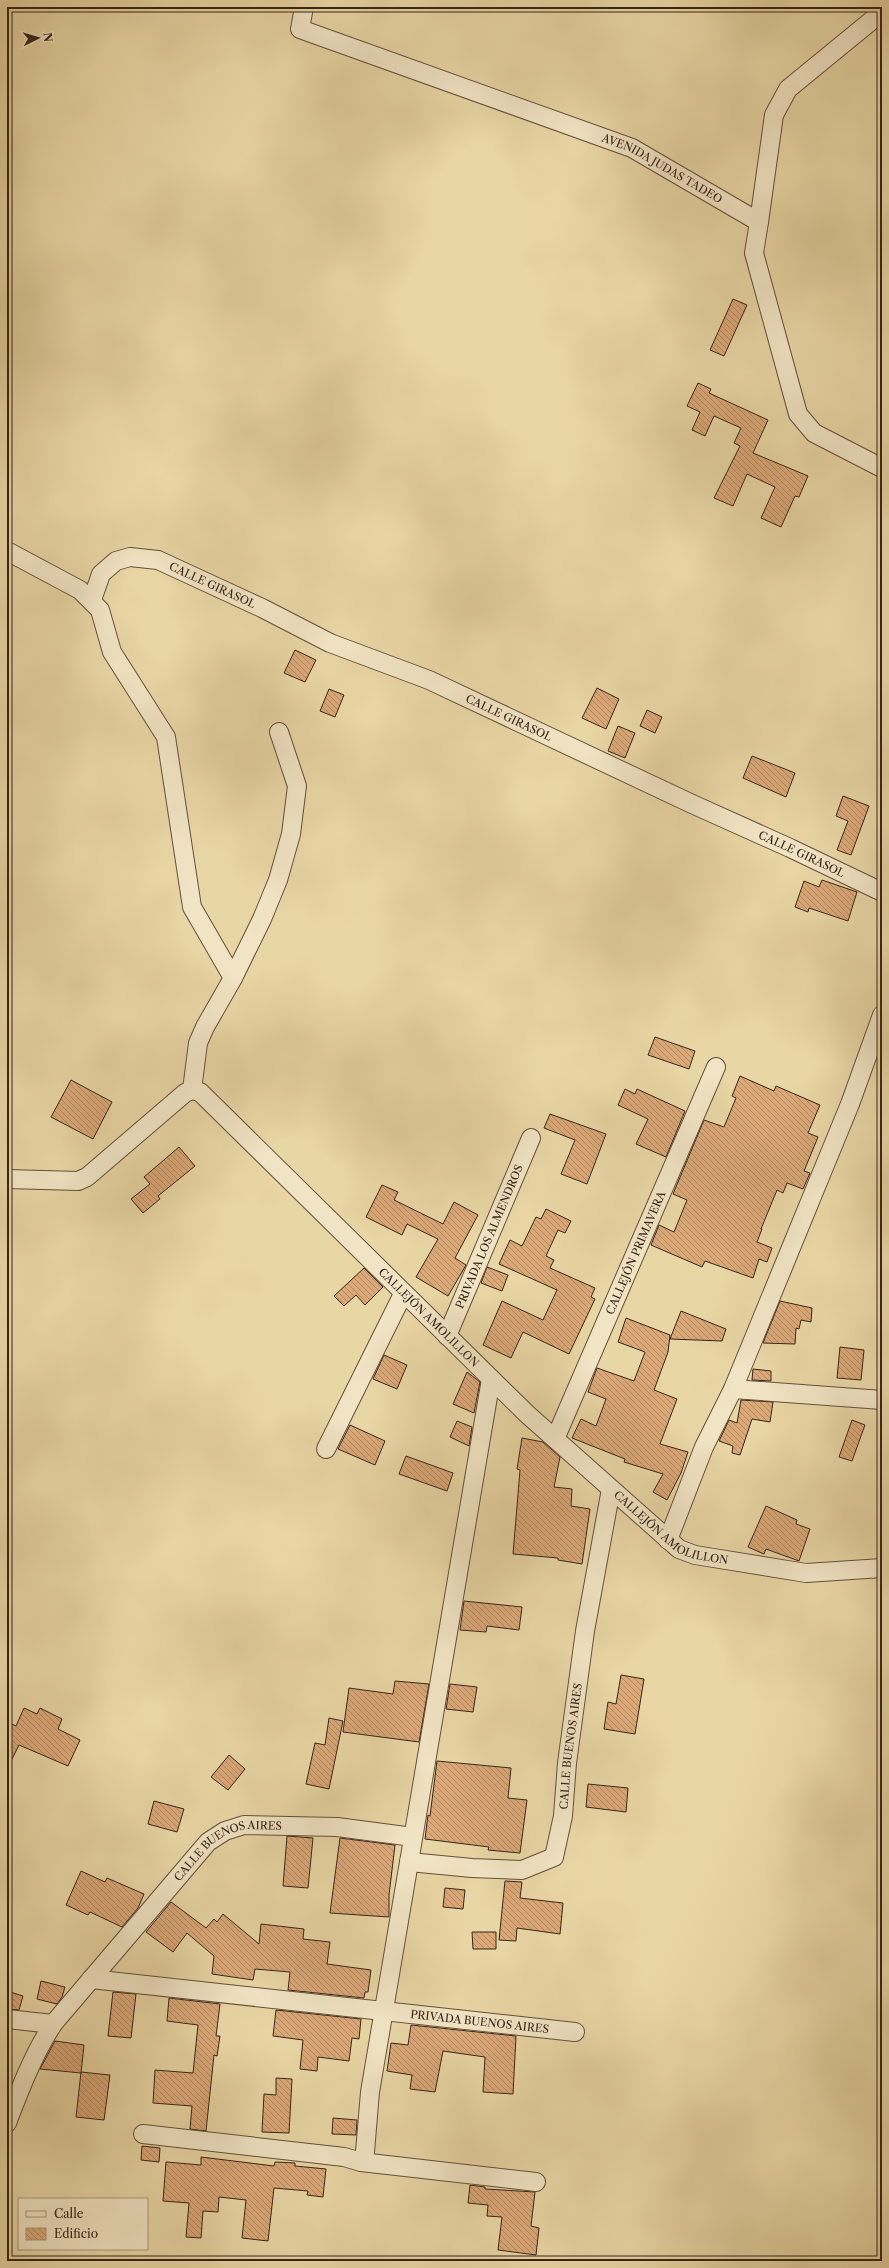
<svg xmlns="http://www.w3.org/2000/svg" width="889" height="2268" font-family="'Libre Caslon Text',serif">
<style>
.building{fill:url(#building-back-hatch);stroke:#372418}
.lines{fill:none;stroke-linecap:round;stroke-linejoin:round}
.minor-casing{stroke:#64503b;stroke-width:20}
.minor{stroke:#f1e4c4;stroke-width:18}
.labels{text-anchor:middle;stroke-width:3;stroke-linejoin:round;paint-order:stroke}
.street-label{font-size:11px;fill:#372418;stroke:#f1e4c4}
</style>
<defs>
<pattern id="building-back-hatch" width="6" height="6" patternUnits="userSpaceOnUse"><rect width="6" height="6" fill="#dba878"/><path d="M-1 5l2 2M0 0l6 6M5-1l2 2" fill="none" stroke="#b28961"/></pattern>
</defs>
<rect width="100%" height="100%" fill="#e9d6a5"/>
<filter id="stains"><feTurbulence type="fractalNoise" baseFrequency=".005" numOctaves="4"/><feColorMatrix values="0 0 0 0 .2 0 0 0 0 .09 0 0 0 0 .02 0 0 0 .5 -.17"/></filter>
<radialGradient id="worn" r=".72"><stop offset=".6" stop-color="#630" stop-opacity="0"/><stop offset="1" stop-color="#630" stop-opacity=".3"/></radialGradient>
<g class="building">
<path d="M 733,299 L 747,305 L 724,356 L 710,350 Z"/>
<path d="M 698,383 L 711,389 L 709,393 L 768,420 L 753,453 L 808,476 L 799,497 L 795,496 L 781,527 L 761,518 L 775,487 L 747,474 L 733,506 L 714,498 L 740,446 L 734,443 L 741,428 L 714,416 L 705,436 L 692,430 L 700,412 L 687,406 Z"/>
<path d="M 295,650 L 316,660 L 305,682 L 284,673 Z"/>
<path d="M 597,688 L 619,699 L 606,729 L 582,718 Z"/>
<path d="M 329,689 L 344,695 L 335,717 L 320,711 Z"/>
<path d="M 647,710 L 662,717 L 655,733 L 640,726 Z"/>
<path d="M 618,726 L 635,733 L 625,758 L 608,751 Z"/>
<path d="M 752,756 L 795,773 L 786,797 L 743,778 Z"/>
<path d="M 843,796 L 869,806 L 851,855 L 837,850 L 848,821 L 836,816 Z"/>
<path d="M 822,880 L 857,892 L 848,921 L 809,908 L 808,912 L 795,907 L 804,881 L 819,887 Z"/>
<path d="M 655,1037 L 695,1051 L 689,1069 L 648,1055 Z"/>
<path d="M 740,1076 L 774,1091 L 776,1086 L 820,1105 L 808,1133 L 818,1137 L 804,1171 L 810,1173 L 803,1189 L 787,1183 L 783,1193 L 777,1190 L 761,1229 L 762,1229 L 757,1242 L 772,1248 L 767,1262 L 759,1259 L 753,1278 L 705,1261 L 702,1267 L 651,1245 L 659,1225 L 674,1232 L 687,1200 L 673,1194 L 704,1120 L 724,1127 L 736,1098 L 732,1096 Z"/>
<path d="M 71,1080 L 112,1102 L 93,1139 L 51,1117 Z"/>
<path d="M 625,1089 L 635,1094 L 637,1089 L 685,1111 L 666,1157 L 636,1144 L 648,1119 L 618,1105 Z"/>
<path d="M 550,1114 L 606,1134 L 587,1184 L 561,1174 L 575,1140 L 544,1128 Z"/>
<path d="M 179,1147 L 195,1166 L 158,1196 L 160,1199 L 143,1213 L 131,1199 L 150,1184 L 144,1177 Z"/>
<path d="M 382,1185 L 398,1192 L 394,1200 L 443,1224 L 454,1202 L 478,1215 L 455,1258 L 466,1265 L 448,1296 L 416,1277 L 438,1239 L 407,1224 L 402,1235 L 366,1217 Z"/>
<path d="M 546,1209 L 571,1221 L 565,1233 L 558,1230 L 546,1256 L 554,1260 L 550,1268 L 595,1288 L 591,1297 L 595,1299 L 569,1354 L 523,1332 L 511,1358 L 483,1345 L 502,1301 L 543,1320 L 557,1290 L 499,1264 L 510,1240 L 522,1246 L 536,1217 L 541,1219 Z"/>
<path d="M 487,1267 L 508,1275 L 502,1291 L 481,1283 Z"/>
<path d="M 364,1268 L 383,1287 L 365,1305 L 356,1295 L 344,1306 L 334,1296 Z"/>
<path d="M 780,1301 L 812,1308 L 811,1322 L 801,1320 L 799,1329 L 796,1328 L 795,1344 L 763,1343 Z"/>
<path d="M 681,1311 L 726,1329 L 722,1341 L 670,1339 Z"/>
<path d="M 626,1318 L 670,1335 L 668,1352 L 654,1390 L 677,1399 L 660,1444 L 688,1452 L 681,1473 L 667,1500 L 653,1492 L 663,1474 L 624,1462 L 625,1459 L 572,1438 L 581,1419 L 596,1426 L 606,1399 L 588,1392 L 597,1368 L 634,1381 L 645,1352 L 618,1342 Z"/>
<path d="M 840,1347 L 864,1350 L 861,1380 L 837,1378 Z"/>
<path d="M 384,1355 L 407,1365 L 397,1389 L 373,1379 Z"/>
<path d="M 753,1369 L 771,1371 L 771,1381 L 752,1380 Z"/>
<path d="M 467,1372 L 480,1382 L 474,1413 L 453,1404 Z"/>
<path d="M 741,1400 L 773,1402 L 770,1422 L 752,1419 L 740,1455 L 732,1453 L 733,1446 L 719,1441 L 729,1420 L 737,1423 Z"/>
<path d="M 852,1420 L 865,1425 L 852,1461 L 839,1457 Z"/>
<path d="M 457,1421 L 472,1427 L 469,1446 L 450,1437 Z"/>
<path d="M 350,1425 L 385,1441 L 375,1465 L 338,1449 Z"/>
<path d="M 522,1438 L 543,1442 L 560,1457 L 554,1487 L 572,1489 L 571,1506 L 590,1509 L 582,1564 L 558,1560 L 558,1558 L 513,1554 L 520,1470 L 517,1469 Z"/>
<path d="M 406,1456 L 453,1473 L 447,1491 L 399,1474 Z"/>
<path d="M 766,1506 L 797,1520 L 796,1524 L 810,1529 L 799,1561 L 766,1549 L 764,1554 L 748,1547 Z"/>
<path d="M 464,1601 L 522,1607 L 519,1630 L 487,1626 L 486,1632 L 460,1630 Z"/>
<path d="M 621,1675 L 644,1679 L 635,1734 L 604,1729 L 608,1702 L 616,1704 Z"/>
<path d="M 395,1681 L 429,1684 L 419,1742 L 343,1732 L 349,1688 L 393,1694 Z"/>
<path d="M 450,1684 L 477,1687 L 473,1712 L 446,1709 Z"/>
<path d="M 24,1708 L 37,1714 L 40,1708 L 62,1719 L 58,1729 L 80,1740 L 68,1766 L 19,1745 L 7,1769 L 7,1722 L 16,1726 Z"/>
<path d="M 329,1718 L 343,1721 L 329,1789 L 306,1784 L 315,1743 L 325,1745 Z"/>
<path d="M 229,1755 L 245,1769 L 228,1790 L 211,1777 Z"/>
<path d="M 437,1761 L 511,1768 L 508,1798 L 527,1800 L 520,1853 L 488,1850 L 489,1847 L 425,1839 L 428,1815 L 430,1816 Z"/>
<path d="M 588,1784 L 628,1788 L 626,1812 L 586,1807 Z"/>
<path d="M 154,1801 L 184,1809 L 177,1832 L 148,1824 Z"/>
<path d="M 287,1836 L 313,1838 L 308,1888 L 283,1886 Z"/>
<path d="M 340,1838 L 395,1845 L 389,1895 L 389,1917 L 330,1913 Z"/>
<path d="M 81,1871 L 105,1882 L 107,1878 L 144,1894 L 138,1908 L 122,1927 L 90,1912 L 88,1915 L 66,1905 Z"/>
<path d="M 505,1881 L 522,1882 L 520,1898 L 563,1903 L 560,1934 L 517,1928 L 516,1941 L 499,1940 Z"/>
<path d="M 445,1888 L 465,1890 L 463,1909 L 443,1907 Z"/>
<path d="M 171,1902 L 206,1928 L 214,1919 L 217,1922 L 223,1914 L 259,1944 L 261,1924 L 304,1929 L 303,1939 L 330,1942 L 327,1964 L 371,1970 L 368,1992 L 365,1992 L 364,1998 L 288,1990 L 290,1972 L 255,1969 L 253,1980 L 212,1974 L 214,1956 L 187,1933 L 173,1952 L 146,1932 Z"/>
<path d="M 472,1932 L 496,1932 L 496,1949 L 473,1949 Z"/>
<path d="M 41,1981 L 65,1987 L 62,1997 L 57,2004 L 37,1999 Z"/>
<path d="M 7,1991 L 23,1996 L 19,2010 L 7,2009 Z"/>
<path d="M 113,1992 L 136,1994 L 131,2038 L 108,2036 Z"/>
<path d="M 169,1998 L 220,2004 L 216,2036 L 220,2036 L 217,2056 L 214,2055 L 206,2131 L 190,2129 L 192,2106 L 153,2103 L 155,2070 L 193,2073 L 198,2025 L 167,2021 Z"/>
<path d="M 276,2010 L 361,2019 L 359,2039 L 352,2038 L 349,2061 L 318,2057 L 317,2071 L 300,2069 L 303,2040 L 273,2036 Z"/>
<path d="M 411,2025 L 516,2036 L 513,2094 L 483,2092 L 485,2057 L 443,2051 L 435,2092 L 410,2089 L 412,2075 L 387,2071 L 391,2043 L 408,2045 Z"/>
<path d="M 55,2041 L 84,2045 L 81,2073 L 40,2069 Z"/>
<path d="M 81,2072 L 110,2075 L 104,2120 L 76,2117 Z"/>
<path d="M 276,2078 L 292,2079 L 289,2133 L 262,2132 L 264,2094 L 276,2095 Z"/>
<path d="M 333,2118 L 357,2120 L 356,2135 L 332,2134 Z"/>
<path d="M 142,2146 L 160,2148 L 159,2162 L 141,2160 Z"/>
<path d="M 201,2157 L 274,2166 L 275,2162 L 295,2163 L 295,2166 L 326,2169 L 323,2197 L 307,2195 L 308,2191 L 274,2188 L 268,2241 L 242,2238 L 246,2200 L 219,2197 L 218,2212 L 203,2211 L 201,2238 L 186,2237 L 189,2203 L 163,2201 L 166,2162 L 201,2165 Z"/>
<path d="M 470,2185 L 485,2187 L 485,2189 L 535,2192 L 531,2226 L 539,2228 L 536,2255 L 498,2250 L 502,2217 L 487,2216 L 488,2205 L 468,2203 Z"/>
</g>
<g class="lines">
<g class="minor-casing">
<g id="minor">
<path id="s1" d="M 304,7 L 300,29 L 632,148 L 759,222 L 754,253 L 798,414 L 814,433 L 882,468"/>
<path d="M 759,222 L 774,115 L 788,89 L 882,12"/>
<path d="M 7,551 L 80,590 L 100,610 L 112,652 L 166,737 L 192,907 L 233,978"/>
<path id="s2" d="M 92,600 L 101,574 L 116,561 L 130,557 L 158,560 L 262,608 L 330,643 L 429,680 L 690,803 L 790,848 L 882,892"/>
<path d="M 192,1090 L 198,1043 L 205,1027 L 233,978 L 262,919 L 278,880 L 291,834 L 297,786 L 279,732"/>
<path id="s3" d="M 7,1179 L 78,1181 L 87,1177 L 185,1093 L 192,1090 L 200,1092 L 527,1414 L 679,1549 L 695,1555 L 806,1573 L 882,1568"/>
<path id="s4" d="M 447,1336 L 531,1138"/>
<path d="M 733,1389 L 882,1400"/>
<path id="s5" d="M 555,1439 L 716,1067"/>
<path d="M 326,1449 L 403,1294"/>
<path d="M 668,1540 L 704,1447 L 733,1389 L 850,1104 L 882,1015"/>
<path id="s6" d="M 409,1862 L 472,1868 L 522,1870 L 554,1857 L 563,1816 L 567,1763 L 585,1631 L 611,1489"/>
<path id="s7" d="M 91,1979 L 575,2032"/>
<path d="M 7,2019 L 53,2024"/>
<path id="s8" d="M 7,2123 C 20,2089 33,2055 53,2024 L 208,1842 L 225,1831 L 244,1825 L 337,1827 L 413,1837"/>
<path d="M 143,2134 L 344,2157 L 361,2162 L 536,2182"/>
<path d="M 361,2162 L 365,2152 L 370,2092 L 491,1379"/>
</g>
</g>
<use href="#minor" class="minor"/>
</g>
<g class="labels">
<g class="street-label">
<text dy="4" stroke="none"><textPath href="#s1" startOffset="411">AVENIDA JUDAS TADEO</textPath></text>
<text dy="4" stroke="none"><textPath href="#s2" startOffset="150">CALLE GIRASOL</textPath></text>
<text dy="4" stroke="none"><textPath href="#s2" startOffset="475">CALLE GIRASOL</textPath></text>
<text dy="4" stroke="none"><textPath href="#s2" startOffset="798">CALLE GIRASOL</textPath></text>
<text dy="4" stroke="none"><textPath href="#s4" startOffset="108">PRIVADA LOS ALMENDROS</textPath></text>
<text dy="4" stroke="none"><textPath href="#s5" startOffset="203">CALLEJÓN PRIMAVERA</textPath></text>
<text dy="4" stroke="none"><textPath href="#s3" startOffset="547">CALLEJÓN AMOLILLON</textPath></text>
<text dy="4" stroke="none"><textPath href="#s3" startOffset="871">CALLEJÓN AMOLILLON</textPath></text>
<text dy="4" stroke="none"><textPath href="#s6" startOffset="260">CALLE BUENOS AIRES</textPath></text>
<text dy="4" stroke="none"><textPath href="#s8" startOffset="363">CALLE BUENOS AIRES</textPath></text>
<text dy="4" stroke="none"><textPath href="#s7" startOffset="391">PRIVADA BUENOS AIRES</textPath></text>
</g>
</g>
<rect width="889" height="2268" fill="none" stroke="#e9d6a5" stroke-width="24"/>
<rect x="8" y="8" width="873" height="2252" fill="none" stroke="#372418" stroke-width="2"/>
<rect x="12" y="12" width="865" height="2244" fill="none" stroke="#372418"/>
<rect x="18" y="2198" width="130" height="52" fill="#f1e4c4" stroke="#a7977f"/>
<rect x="26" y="2211" width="20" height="6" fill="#f1e4c4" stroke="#a7977f"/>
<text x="54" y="2218" font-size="12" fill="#372418">Calle</text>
<rect x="26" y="2228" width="20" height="12" fill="url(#building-back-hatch)" stroke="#a7977f"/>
<text x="54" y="2238" font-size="12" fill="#372418">Edificio</text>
<g transform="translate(38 38) rotate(85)" stroke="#f1e4c4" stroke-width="3" paint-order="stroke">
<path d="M0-3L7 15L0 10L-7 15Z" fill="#372418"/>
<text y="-6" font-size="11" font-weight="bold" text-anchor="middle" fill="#372418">N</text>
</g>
<rect width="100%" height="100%" filter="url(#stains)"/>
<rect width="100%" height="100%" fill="url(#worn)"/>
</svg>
